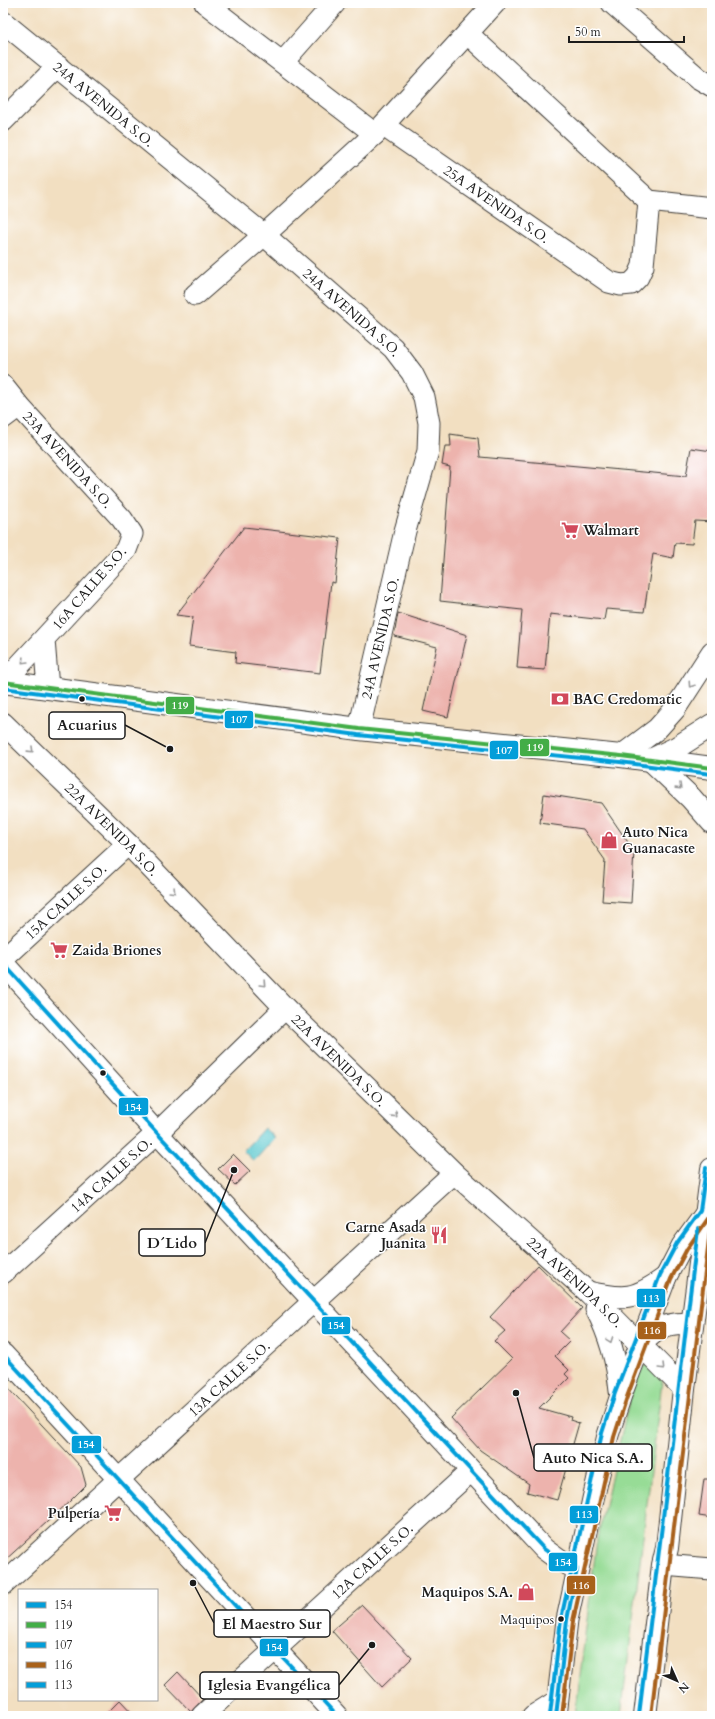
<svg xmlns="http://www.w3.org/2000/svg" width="715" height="1719" font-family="Cardo,serif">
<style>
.green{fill:#97dc96;stroke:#5a7c59}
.water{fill:#59c7ce;stroke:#3a7275}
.building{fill:#edb3ad}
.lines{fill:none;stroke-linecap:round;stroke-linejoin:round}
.minor-casing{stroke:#3c3935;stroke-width:23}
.major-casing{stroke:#3c3935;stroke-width:24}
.highway-casing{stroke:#3c3935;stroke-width:24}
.minor{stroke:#fff;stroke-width:21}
.major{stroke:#fff;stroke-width:22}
.highway{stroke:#fff;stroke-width:22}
.bus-1-casing{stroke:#fff;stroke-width:7}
.bus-2-casing{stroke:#fff;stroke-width:7}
.bus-3-casing{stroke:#fff;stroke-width:7}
.bus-4-casing{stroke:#fff;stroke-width:7}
.bus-5-casing{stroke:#fff;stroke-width:7}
.bus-1{stroke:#039ed9;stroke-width:4}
.bus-2{stroke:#43ad47;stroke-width:4}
.bus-3{stroke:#039ed9;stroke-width:4}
.bus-4{stroke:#a8611a;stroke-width:4}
.bus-5{stroke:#039ed9;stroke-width:4}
.oneway{stroke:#999}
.bus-dot{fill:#1c1c1c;stroke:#fff;stroke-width:1.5}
.labels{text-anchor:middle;stroke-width:3;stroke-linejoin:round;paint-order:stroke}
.bus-label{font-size:13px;fill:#1c1c1c;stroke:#fff;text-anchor:end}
.street-label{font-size:14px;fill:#1c1c1c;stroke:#fff}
.poi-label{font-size:14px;font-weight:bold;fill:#1c1c1c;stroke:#fff;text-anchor:start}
.leader{fill:none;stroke:#1c1c1c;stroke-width:1.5}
.callout-dot{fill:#1c1c1c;stroke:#fff;stroke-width:1.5}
.callout{fill:#fff;stroke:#1c1c1c;stroke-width:1.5}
.callout-label{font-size:15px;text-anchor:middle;font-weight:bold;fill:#1c1c1c}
.line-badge{stroke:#fff;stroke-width:1.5}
.badge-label{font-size:11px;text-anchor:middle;font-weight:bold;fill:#fff}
</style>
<rect width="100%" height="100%" fill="#fff"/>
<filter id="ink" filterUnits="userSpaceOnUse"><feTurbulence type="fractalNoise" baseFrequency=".025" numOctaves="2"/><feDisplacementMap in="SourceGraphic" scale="8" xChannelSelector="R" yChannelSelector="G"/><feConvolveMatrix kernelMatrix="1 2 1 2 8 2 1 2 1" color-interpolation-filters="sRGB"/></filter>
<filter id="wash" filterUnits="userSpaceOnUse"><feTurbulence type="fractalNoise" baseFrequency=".012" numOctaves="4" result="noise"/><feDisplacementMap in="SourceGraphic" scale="16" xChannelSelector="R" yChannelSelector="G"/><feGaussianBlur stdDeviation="0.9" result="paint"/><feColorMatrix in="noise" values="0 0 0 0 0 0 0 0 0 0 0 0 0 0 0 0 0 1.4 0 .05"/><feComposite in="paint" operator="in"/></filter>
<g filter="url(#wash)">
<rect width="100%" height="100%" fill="#f2dfc1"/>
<path class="green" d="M 653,1364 L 663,1374 L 621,1716 L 575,1716 L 597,1539 L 631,1393 L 643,1366 Z"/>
<path class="water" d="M 264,1128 L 275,1138 L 254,1161 L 243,1151 Z"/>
<g id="blocks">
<g class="building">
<path d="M 450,434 L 478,438 L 480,457 L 686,476 L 691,448 L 712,451 L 712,522 L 695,521 L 692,544 L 675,543 L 673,558 L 653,554 L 644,612 L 606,609 L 604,620 L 550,614 L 545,670 L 517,668 L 522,610 L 440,601 L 450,467 L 442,465 L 445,446 L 451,446 Z"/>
<path d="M 244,527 L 340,538 L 335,583 L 331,582 L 320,673 L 235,663 L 236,652 L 189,646 L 193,617 L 176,615 Z"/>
<path d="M 398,613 L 467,635 L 448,717 L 423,711 L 437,647 L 394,636 Z"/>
<path d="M 544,794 L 601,803 L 634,851 L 631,903 L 602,901 L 605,860 L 583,829 L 540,823 Z"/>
<path d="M 233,1154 L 250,1171 L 235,1185 L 218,1169 Z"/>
<path d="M 538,1265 L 582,1308 L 560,1332 L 570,1341 L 555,1356 L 569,1370 L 565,1374 L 569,1378 L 539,1408 L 571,1417 L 570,1420 L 579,1423 L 557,1500 L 527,1492 L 529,1484 L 480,1450 L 451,1418 L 512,1359 L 494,1341 L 505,1331 L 490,1317 Z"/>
<path d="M 3,1383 L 81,1467 L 86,1485 L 69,1502 L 3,1562 Z"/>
<path d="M 704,1479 L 712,1479 L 712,1518 L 699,1516 Z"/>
<path d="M 362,1605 L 412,1658 L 382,1687 L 332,1631 Z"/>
<path d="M 178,1672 L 203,1699 L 191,1712 L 165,1685 Z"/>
<path d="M 120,1700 L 135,1716 L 104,1716 Z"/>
</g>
</g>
</g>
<g filter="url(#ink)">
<use href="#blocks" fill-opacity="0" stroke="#3c3935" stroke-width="1"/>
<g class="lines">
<g class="minor-casing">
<g id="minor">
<path d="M 205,3 L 375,134"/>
<path d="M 612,3 L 698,78 L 712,86"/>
<path id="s1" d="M 3,22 L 264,235 L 393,348 L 412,373 L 424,397 L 429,423 L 428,451 L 405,531 L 359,729"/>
<path d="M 468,34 L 649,201 L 712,208"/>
<path d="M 283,62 L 335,3"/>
<path d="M 3,121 L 58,66"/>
<path id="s2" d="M 384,126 L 609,282 L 621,285 L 631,284 L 638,277 L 643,266 L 649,201"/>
<path d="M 195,295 L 264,235 L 375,134 L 495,3"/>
<path id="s3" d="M 3,386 L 19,406 L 122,519 L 132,534 L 126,550 L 3,683"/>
<path d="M 3,418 L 19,406"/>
<path d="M 44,640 L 48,688"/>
<path id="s4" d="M 3,723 L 128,844 L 285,1008 L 389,1109 L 454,1173 L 588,1292 L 684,1389"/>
<path d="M 621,756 L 657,729 L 675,709 L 712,652"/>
<path id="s5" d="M 3,959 L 128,844"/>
<path d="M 3,963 L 157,1133 L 544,1549 L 559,1560 L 577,1569"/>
<path id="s6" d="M 3,1273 L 157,1133 L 285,1008"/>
<path d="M 588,1292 C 625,1300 634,1300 666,1277"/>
<path d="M 596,1309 C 610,1336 617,1361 620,1391"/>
<path d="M 640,1345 C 658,1328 666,1321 692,1324"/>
<path d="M 3,1354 L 337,1716"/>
<path d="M 663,1565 L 712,1569"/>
<path id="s7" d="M 3,1585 L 454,1173"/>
<path id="s8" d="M 202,1716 L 471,1471"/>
<path d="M 533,1716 L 557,1701"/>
<path d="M 556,1716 L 567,1620 L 593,1499 L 608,1435 L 621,1395 L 666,1277 L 682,1246 L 706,1213"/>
</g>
</g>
<g class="major-casing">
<path id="major" d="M 3,682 L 359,729 L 621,756 L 712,768"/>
</g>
<g class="highway-casing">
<g id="highway">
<path d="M 712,725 L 676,748 L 651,760 L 691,798 L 712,822"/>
<path d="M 645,1716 L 663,1565 L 667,1548 L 684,1389 L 712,1169"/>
</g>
</g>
<use href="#minor" class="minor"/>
<use href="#major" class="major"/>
<use href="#highway" class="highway"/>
<g class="bus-1-casing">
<g id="bus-1">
<path d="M 3,963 L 157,1133 L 544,1549 L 559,1560 L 577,1569 L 567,1620 L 556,1716"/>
<path d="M 3,1354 L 337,1716"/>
</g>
</g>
<g class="bus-2-casing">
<path id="bus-2" d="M 3,682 L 359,729 L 621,756 L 712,768"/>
</g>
<g class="bus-3-casing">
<path id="bus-3" d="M 3,688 L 358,735 L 620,762 L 711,774"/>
</g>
<g class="bus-4-casing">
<g id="bus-4">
<path d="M 562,1716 L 573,1621 L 614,1437 L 627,1397 L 671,1279 L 687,1249 L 712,1213"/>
<path d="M 651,1716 L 710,1231"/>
</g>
</g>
<g class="bus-5-casing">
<g id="bus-5">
<path d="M 550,1715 L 561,1619 L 602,1433 L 615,1393 L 660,1275 L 677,1243 L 700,1211 L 706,1168"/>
<path d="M 639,1715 L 698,1229"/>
</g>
</g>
<use href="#bus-1" class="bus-1"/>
<use href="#bus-2" class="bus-2"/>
<use href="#bus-3" class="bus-3"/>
<use href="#bus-4" class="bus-4"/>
<use href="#bus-5" class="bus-5"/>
</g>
<defs><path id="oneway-chevron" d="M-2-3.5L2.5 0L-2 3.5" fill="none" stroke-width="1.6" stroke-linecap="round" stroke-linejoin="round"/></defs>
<g class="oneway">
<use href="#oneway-chevron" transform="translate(24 661) rotate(134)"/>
<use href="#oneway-chevron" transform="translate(691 685) rotate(124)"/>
<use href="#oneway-chevron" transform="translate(31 750) rotate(44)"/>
<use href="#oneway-chevron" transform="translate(679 787) rotate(44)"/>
<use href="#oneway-chevron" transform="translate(173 891) rotate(46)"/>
<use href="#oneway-chevron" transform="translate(263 984) rotate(46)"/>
<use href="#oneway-chevron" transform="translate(395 1115) rotate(44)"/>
<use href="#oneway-chevron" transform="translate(610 1340) rotate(70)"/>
<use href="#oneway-chevron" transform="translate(662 1367) rotate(45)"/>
</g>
</g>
<defs>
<g id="supermarket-bare" transform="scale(1.38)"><path d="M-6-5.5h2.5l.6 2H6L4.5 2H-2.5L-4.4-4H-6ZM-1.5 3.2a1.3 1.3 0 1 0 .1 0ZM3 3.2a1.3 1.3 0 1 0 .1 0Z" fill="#d1495b" stroke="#fff" stroke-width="2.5" paint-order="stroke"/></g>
<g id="bank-bare" transform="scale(1.38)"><path d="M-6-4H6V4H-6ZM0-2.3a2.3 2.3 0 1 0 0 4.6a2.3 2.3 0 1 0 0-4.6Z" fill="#d1495b" stroke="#fff" stroke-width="2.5" paint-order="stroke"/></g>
<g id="shop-bare" transform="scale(1.38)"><path d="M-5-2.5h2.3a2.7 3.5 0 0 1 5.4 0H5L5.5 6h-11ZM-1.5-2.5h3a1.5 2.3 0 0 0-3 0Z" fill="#d1495b" stroke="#fff" stroke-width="2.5" paint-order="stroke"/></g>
<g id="restaurant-bare" transform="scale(1.38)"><path d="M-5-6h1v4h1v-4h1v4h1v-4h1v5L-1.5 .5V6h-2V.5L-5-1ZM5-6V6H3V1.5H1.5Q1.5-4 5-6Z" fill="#d1495b" stroke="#fff" stroke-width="2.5" paint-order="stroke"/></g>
</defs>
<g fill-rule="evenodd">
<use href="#supermarket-bare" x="570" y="530"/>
<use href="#bank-bare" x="560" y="699"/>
<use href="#shop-bare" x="609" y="840"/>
<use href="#supermarket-bare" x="59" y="950"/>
<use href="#restaurant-bare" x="439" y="1235"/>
<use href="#supermarket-bare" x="113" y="1513"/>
<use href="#shop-bare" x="526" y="1592"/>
</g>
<g class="bus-dot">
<circle cx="82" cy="699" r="3.5"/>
<circle cx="103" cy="1073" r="3.5"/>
<circle cx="561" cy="1619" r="3.5"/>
</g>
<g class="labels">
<g class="bus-label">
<text x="554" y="1624">Maquipos</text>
</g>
<g class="street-label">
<text dy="5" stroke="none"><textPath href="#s1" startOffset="130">24A AVENIDA S.O.</textPath></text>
<text dy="5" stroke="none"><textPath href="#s2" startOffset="137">25A AVENIDA S.O.</textPath></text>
<text dy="5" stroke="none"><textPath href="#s1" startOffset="454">24A AVENIDA S.O.</textPath></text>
<text dy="5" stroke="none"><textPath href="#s3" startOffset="98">23A AVENIDA S.O.</textPath></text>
<text transform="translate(89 588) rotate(-49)" y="5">16A CALLE S.O.</text>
<text transform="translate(380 638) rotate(-77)" y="5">24A AVENIDA S.O.</text>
<text dy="5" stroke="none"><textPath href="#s4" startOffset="152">22A AVENIDA S.O.</textPath></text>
<text dy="5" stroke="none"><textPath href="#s5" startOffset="85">15A CALLE S.O.</textPath></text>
<text dy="5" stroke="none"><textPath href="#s4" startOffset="476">22A AVENIDA S.O.</textPath></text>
<text dy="5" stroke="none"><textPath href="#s6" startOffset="146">14A CALLE S.O.</textPath></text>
<text dy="5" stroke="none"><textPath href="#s4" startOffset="800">22A AVENIDA S.O.</textPath></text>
<text dy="5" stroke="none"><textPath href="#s7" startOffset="306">13A CALLE S.O.</textPath></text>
<text dy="5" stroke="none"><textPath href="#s8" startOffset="230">12A CALLE S.O.</textPath></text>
</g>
<g class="poi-label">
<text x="583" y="535">Walmart</text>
<text x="573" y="704">BAC Credomatic</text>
<text x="622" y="837">Auto Nica<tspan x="622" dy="16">Guanacaste</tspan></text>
<text x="72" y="955">Zaida Briones</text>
<text x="426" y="1232" text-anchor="end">Carne Asada<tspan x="426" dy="16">Juanita</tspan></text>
<text x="100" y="1518" text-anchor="end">Pulpería</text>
<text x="513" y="1597" text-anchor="end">Maquipos S.A.</text>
</g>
</g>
<path class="leader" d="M170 749L125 725M234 1170L205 1243M516 1393L534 1458M193 1583L214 1623M372 1645L339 1685"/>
<g class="callout-dot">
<circle cx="170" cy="749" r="4"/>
<circle cx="234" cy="1170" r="4"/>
<circle cx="516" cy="1393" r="4"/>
<circle cx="193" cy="1583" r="4"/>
<circle cx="372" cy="1645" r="4"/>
</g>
<g class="callout">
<rect x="49" y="712" width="76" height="27" rx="4"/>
<rect x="139" y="1229" width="66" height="27" rx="4"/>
<rect x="534" y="1444" width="118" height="27" rx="4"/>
<rect x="214" y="1610" width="116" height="27" rx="4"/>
<rect x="200" y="1672" width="139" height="27" rx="4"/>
</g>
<g class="callout-label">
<text x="87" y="730">Acuarius</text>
<text x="172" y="1248">D´Lido</text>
<text x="593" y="1463">Auto Nica S.A.</text>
<text x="272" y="1629">El Maestro Sur</text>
<text x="269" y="1690">Iglesia Evangélica</text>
</g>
<g class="line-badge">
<rect x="165" y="696" width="30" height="19" rx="4" fill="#43ad47"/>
<rect x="224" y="710" width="30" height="19" rx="4" fill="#039ed9"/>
<rect x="519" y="738" width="31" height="19" rx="4" fill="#43ad47"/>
<rect x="489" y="740" width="30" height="20" rx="4" fill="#039ed9"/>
<rect x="118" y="1097" width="31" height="19" rx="4" fill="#039ed9"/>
<rect x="636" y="1288" width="30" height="20" rx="4" fill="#039ed9"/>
<rect x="321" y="1316" width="30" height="19" rx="4" fill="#039ed9"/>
<rect x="637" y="1321" width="30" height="19" rx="4" fill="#a8611a"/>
<rect x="71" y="1435" width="31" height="19" rx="4" fill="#039ed9"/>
<rect x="569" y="1505" width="30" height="19" rx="4" fill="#039ed9"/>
<rect x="548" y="1552" width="30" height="20" rx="4" fill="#039ed9"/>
<rect x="566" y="1575" width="30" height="20" rx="4" fill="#a8611a"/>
<rect x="259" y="1638" width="30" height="19" rx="4" fill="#039ed9"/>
</g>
<g class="badge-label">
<text x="180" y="709">119</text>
<text x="239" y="723">107</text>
<text x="535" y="751">119</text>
<text x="504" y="754">107</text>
<text x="133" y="1111">154</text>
<text x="651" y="1302">113</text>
<text x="336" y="1329">154</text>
<text x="652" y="1334">116</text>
<text x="86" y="1448">154</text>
<text x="584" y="1518">113</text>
<text x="563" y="1566">154</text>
<text x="581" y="1589">116</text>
<text x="274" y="1651">154</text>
</g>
<rect width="715" height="1719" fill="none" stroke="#fff" stroke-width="16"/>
<rect x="18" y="1589" width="140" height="112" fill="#ffffff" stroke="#a4a4a4"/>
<rect x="26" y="1602" width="20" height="6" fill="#039ed9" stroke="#a4a4a4"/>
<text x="54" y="1609" font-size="12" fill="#1c1c1c">154</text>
<rect x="26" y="1622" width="20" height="6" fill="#43ad47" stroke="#a4a4a4"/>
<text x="54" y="1629" font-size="12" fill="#1c1c1c">119</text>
<rect x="26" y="1642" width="20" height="6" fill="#039ed9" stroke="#a4a4a4"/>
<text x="54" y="1649" font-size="12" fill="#1c1c1c">107</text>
<rect x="26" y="1662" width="20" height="6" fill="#a8611a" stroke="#a4a4a4"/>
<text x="54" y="1669" font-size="12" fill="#1c1c1c">116</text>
<rect x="26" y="1682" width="20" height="6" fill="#039ed9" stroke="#a4a4a4"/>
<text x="54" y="1689" font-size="12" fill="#1c1c1c">113</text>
<g transform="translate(677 1681) rotate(135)" stroke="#ffffff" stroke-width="3" paint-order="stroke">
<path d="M0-3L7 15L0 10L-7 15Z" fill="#1c1c1c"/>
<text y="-6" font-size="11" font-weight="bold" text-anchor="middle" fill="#1c1c1c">N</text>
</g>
<path d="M569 36v6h115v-6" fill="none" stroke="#1c1c1c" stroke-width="2"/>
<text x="575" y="36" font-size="12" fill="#1c1c1c" stroke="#ffffff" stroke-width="3" paint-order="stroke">50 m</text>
</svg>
